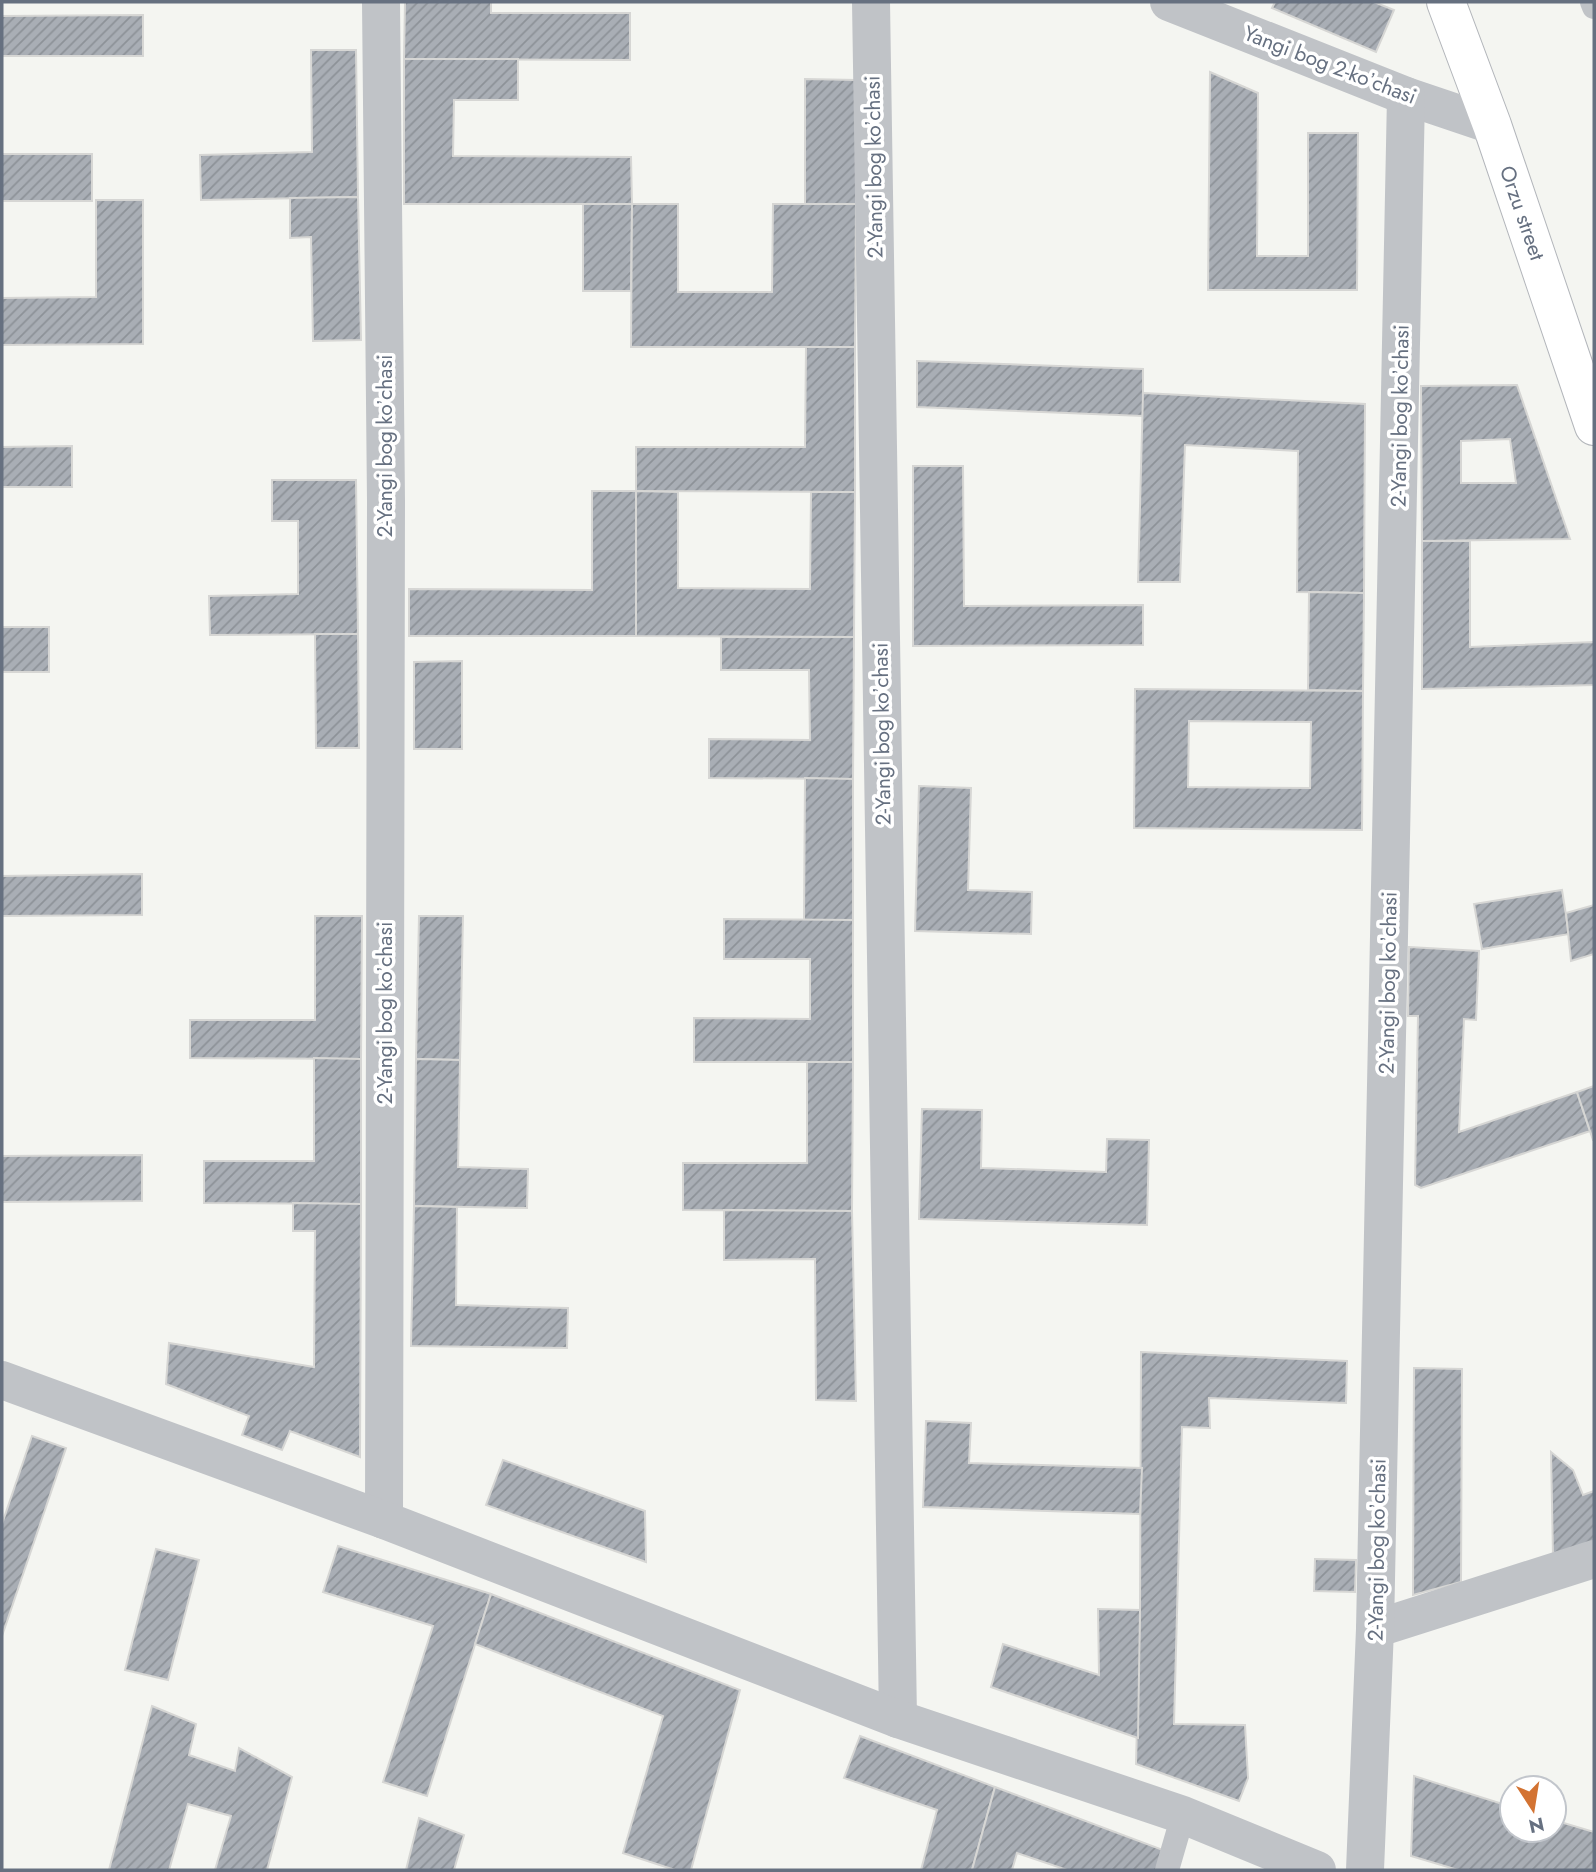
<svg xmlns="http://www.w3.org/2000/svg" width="1596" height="1872" font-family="Jost,sans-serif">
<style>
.building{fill:url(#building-hatch);stroke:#d6d6d4;stroke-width:2;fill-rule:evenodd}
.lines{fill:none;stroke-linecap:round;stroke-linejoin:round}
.secondary-casing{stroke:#b3b6bb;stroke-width:40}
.service{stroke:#c0c3c7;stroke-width:24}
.minor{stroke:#c0c3c7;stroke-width:38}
.secondary{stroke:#fff;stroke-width:38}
.labels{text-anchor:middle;stroke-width:7;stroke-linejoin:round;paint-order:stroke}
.street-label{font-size:21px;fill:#667080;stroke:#fff}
</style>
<defs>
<pattern id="building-hatch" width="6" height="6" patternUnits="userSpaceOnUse" patternTransform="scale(1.75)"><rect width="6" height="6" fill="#a9aeb5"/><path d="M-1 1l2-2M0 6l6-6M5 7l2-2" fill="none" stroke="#8d9298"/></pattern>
</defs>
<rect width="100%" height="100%" fill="#f4f5f1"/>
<g class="building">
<path d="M 405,2 L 491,2 L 491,13 L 630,13 L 630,60 L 404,59 Z"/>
<path d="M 1275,2 L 1374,2 L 1394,10 L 1376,52 L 1272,8 Z"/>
<path d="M 143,15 L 143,56 L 2,56 L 2,16 Z"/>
<path d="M 311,50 L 356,50 L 358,197 L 201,200 L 200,155 L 312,152 Z"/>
<path d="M 404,59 L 518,59 L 518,100 L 454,100 L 453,156 L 631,157 L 632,204 L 404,204 Z"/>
<path d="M 1210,72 L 1258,93 L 1257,256 L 1308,256 L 1308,133 L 1358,133 L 1357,290 L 1208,290 Z"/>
<path d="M 805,79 L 856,80 L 856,204 L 805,204 Z"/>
<rect x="2" y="154" width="90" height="47"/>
<path d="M 358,197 L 361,340 L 313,341 L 311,237 L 290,238 L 290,198 Z"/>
<path d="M 96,200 L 143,200 L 143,344 L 2,345 L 2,298 L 96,297 Z"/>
<path d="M 583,204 L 632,204 L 631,291 L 583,291 Z"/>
<path d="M 632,204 L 678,204 L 678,292 L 772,292 L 773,204 L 856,204 L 855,347 L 631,347 Z"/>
<path d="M 806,347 L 855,347 L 855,492 L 636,491 L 636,447 L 805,447 Z"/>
<path d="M 917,361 L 1143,369 L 1143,416 L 917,407 Z"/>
<path d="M 1517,385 L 1570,539 L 1422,541 L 1421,386 ZM 1510,439 L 1516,483 L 1461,483 L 1461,441 Z"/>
<path d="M 1143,393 L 1365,404 L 1364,593 L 1297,592 L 1298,451 L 1185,445 L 1180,582 L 1138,582 Z"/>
<path d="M 72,446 L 72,487 L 2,487 L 2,447 Z"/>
<path d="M 913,466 L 963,466 L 964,606 L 1143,605 L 1143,645 L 913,646 Z"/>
<path d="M 272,480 L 356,480 L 358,634 L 210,635 L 209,596 L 298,594 L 298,521 L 272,521 Z"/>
<path d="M 592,491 L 636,491 L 636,636 L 409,636 L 409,589 L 592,590 Z"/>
<path d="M 636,491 L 678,492 L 678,588 L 810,589 L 811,492 L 855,492 L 854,637 L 636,636 Z"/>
<path d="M 1422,541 L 1470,541 L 1470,647 L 1594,642 L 1594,685 L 1422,689 Z"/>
<path d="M 1309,592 L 1364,593 L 1363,691 L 1308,690 Z"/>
<rect x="2" y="627" width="47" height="45"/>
<path d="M 315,634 L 358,634 L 359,748 L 316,748 Z"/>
<path d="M 721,637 L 854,637 L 853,779 L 709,778 L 709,739 L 810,740 L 809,670 L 721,670 Z"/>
<path d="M 462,661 L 462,749 L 414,749 L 414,662 Z"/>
<path d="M 1135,689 L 1363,691 L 1362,830 L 1134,828 ZM 1189,721 L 1311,722 L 1310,788 L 1188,787 Z"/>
<path d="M 805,778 L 853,779 L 853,920 L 804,920 Z"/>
<path d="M 919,786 L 971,788 L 968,890 L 1032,892 L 1031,934 L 915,931 Z"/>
<path d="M 142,874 L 142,915 L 2,916 L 2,876 Z"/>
<path d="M 1562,890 L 1569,934 L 1482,949 L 1474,904 Z"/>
<path d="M 1594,905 L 1594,954 L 1571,961 L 1566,913 Z"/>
<path d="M 315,916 L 362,916 L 361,1059 L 190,1058 L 190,1020 L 315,1020 Z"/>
<path d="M 419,916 L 463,916 L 460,1060 L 416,1059 Z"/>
<path d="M 724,919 L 853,920 L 853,1062 L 694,1062 L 694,1018 L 810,1019 L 810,959 L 724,959 Z"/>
<path d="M 1409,947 L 1479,951 L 1476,1020 L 1464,1019 L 1459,1132 L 1577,1092 L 1590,1131 L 1421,1188 L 1415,1185 L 1418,1016 L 1408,1016 Z"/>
<path d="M 314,1058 L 361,1059 L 361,1204 L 204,1203 L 204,1161 L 314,1161 Z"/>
<path d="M 416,1059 L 460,1060 L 458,1167 L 528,1169 L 527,1208 L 414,1206 Z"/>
<path d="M 807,1062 L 853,1062 L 852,1211 L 683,1210 L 683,1163 L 807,1163 Z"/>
<path d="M 1594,1086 L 1594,1140 L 1593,1140 L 1577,1092 Z"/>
<path d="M 922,1109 L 982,1110 L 981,1168 L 1106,1172 L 1107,1139 L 1149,1140 L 1147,1225 L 919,1219 Z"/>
<path d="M 142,1155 L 142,1201 L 2,1202 L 2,1156 Z"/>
<path d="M 293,1203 L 361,1204 L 360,1457 L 290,1431 L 282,1450 L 242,1435 L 249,1416 L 166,1384 L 169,1343 L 314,1367 L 315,1231 L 293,1231 Z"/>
<path d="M 414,1206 L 457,1207 L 456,1305 L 568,1308 L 567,1348 L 411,1346 Z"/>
<path d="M 724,1210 L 852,1211 L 856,1401 L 816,1400 L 815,1259 L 724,1260 Z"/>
<path d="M 1141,1352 L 1347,1361 L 1346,1403 L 1209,1398 L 1210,1428 L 1182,1427 L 1174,1724 L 1245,1725 L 1248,1778 L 1239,1801 L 1136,1764 L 1140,1610 Z"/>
<path d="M 1414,1368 L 1462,1369 L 1461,1582 L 1413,1595 Z"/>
<path d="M 926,1421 L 971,1423 L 969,1463 L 1142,1468 L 1140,1514 L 923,1507 Z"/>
<path d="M 32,1436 L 66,1448 L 2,1636 L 2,1524 Z"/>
<path d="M 1551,1452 L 1573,1470 L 1583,1495 L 1594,1491 L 1594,1542 L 1553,1556 Z"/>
<path d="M 503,1460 L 645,1511 L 646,1562 L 486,1505 Z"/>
<path d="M 338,1546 L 491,1594 L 427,1796 L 383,1782 L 433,1626 L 323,1592 Z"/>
<path d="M 156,1549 L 199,1560 L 168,1680 L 125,1670 Z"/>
<path d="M 1315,1559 L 1356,1560 L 1355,1592 L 1314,1591 Z"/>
<path d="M 491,1594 L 740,1690 L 691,1870 L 675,1870 L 623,1853 L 663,1716 L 475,1644 Z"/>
<path d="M 1098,1609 L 1140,1610 L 1138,1738 L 991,1687 L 1003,1644 L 1099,1675 Z"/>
<path d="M 152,1706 L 196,1724 L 189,1755 L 235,1771 L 239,1748 L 292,1777 L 267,1870 L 215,1870 L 231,1816 L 188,1804 L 169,1870 L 109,1870 Z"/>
<path d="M 860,1736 L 995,1787 L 972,1870 L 921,1870 L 937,1810 L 844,1778 Z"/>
<path d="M 1414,1776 L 1512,1807 L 1512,1830 L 1554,1830 L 1554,1820 L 1594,1832 L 1594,1870 L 1458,1870 L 1411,1856 Z"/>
<path d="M 995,1787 L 1163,1850 L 1156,1870 L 1067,1870 L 1017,1853 L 1012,1870 L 972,1870 Z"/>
<path d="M 419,1818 L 464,1835 L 454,1870 L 406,1870 Z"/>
</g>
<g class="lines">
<g class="secondary-casing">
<path id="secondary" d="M 1446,2 L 1492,125 L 1594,426"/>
</g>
<g class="service">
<path d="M 1592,2 L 1594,7"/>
<path d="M 1167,1870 L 1183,1815"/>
</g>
<g class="minor">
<path d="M 381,2 L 386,501 L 384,1520"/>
<path d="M 871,2 L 898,1719"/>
<path d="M 1169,2 L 1406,96 L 1492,125"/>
<path d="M 2,1380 L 384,1520 L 898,1719 L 1183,1815 L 1317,1870"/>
<path d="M 1375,1629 L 1594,1559"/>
<path d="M 1365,1870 L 1375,1629 L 1406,96"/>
</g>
<use href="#secondary" class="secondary"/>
</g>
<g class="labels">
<g class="street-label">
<text transform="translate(1330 65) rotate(21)" y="7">Yangi bog 2-koʼchasi</text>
<text transform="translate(874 167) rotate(-91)" y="7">2-Yangi bog koʼchasi</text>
<text transform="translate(1522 213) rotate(71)" y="7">Orzu street</text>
<text transform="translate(1400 416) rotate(-89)" y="7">2-Yangi bog koʼchasi</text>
<text transform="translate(385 446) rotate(-90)" y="7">2-Yangi bog koʼchasi</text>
<text transform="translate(882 734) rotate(-91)" y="7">2-Yangi bog koʼchasi</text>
<text transform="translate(1388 983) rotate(-89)" y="7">2-Yangi bog koʼchasi</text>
<text transform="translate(385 1013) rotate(-90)" y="7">2-Yangi bog koʼchasi</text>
<text transform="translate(1377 1550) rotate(-89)" y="7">2-Yangi bog koʼchasi</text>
</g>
</g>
<rect width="1596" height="1872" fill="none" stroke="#667080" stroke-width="7"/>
<g transform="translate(1533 1809) rotate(168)"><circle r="33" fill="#ffffff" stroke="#c2c6cc" stroke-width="2"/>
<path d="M0-5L12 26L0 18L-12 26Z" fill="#d37332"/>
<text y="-10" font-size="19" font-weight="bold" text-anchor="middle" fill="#667080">N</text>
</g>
</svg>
